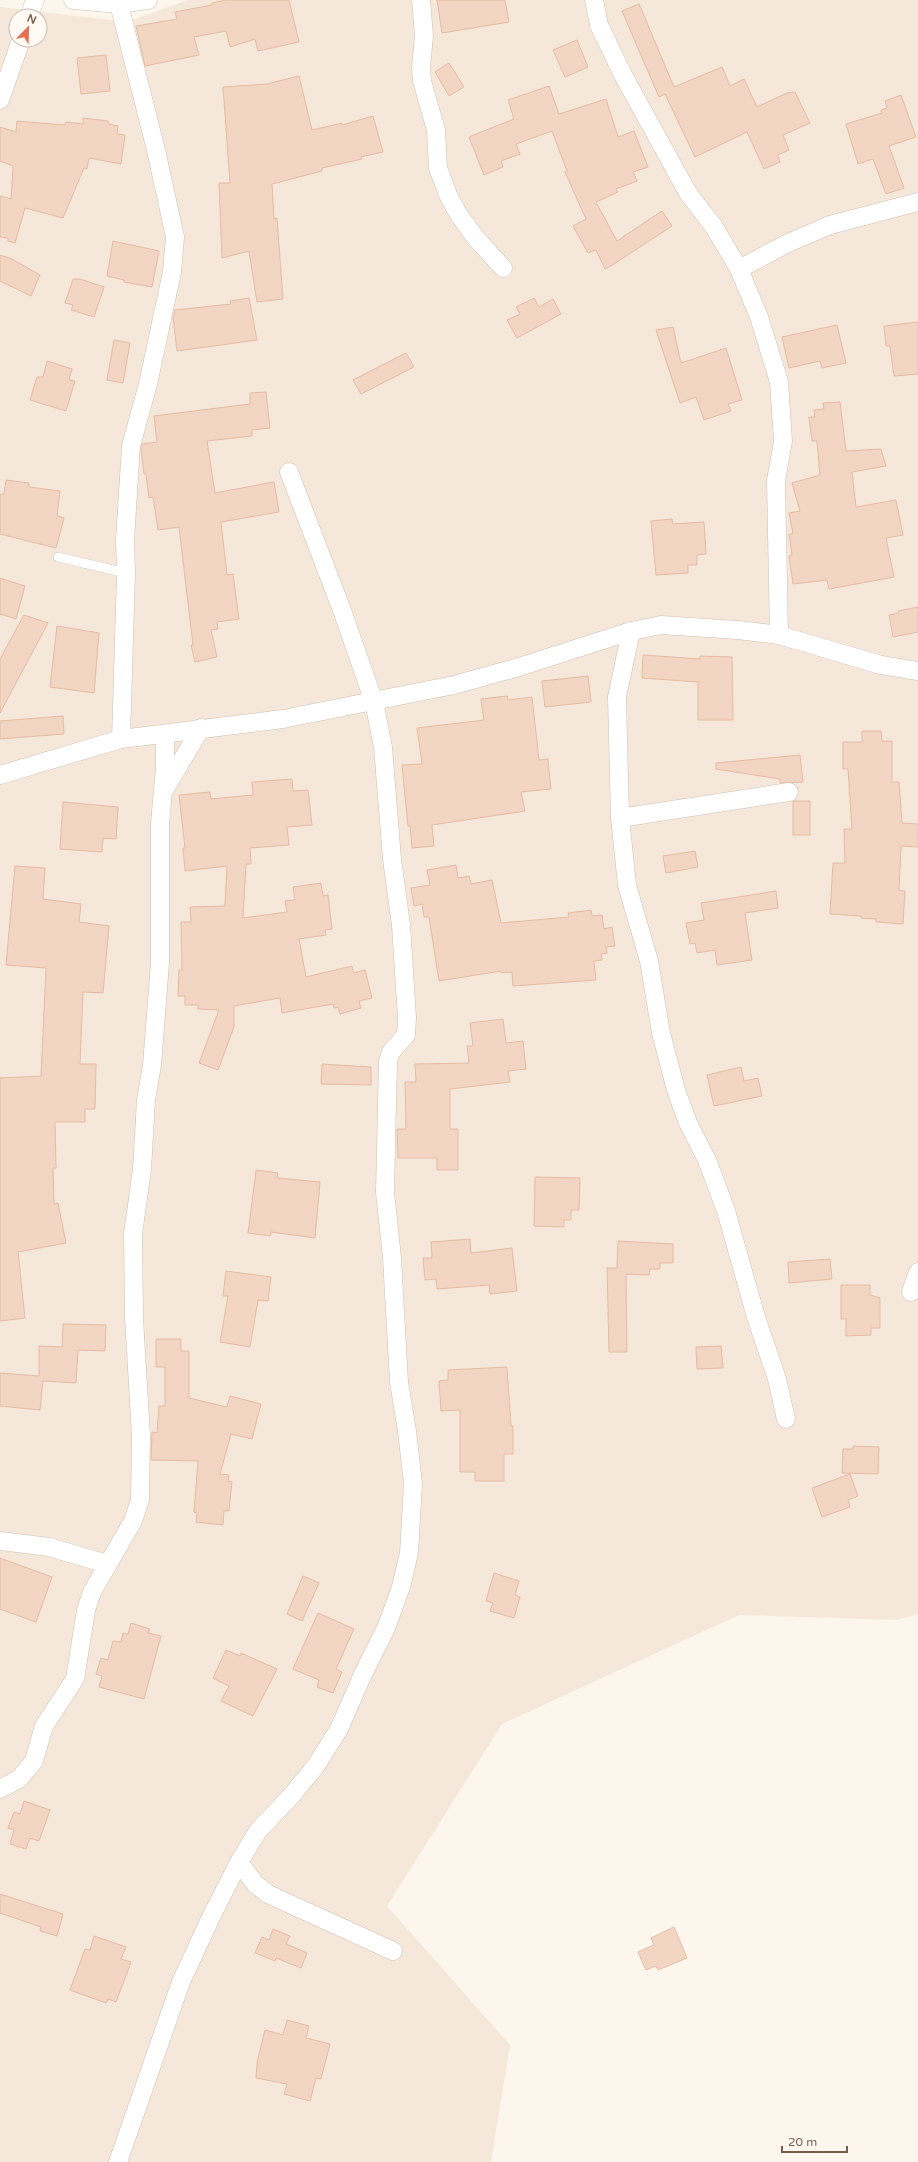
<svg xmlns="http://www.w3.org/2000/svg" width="918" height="2162" font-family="'Varela Round',sans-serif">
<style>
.residential{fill:#f5e8da;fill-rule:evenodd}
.building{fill:#f3d5c3;stroke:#e6bba3}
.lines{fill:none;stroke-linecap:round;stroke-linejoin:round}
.lane-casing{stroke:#d1beb0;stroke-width:10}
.street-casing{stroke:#d1beb0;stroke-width:19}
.lane{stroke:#fff;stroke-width:9}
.street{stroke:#fff;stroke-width:18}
</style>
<rect width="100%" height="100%" fill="#fdf6ec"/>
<path class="residential" d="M 188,0 L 918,0 L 918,1614 L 897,1620 L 739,1615 L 502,1724 L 387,1906 L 510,2045 L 491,2162 L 0,2162 L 0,7 L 127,22 ZM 16,16 L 40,16 L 40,40 L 16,40 Z"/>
<g class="building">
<path d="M 226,0 L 289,0 L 299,42 L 258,51 L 255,39 L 230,47 L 226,31 L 194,37 L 199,55 L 145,66 L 136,26 L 177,19 L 175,12 L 212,5 L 212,3 Z"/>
<path d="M 437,0 L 505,0 L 509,22 L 442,33 Z"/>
<path d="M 639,4 L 674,87 L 722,67 L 730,86 L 744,79 L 757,107 L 787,93 L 795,92 L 810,123 L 783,135 L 789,150 L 778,155 L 780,162 L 764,169 L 747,132 L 695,157 L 665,94 L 659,97 L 622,11 Z"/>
<path d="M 577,40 L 588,67 L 565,77 L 553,50 Z"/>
<path d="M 106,55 L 110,91 L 81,94 L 77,58 Z"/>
<path d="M 449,63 L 464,87 L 449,96 L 435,72 Z"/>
<path d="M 299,76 L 312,130 L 342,123 L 342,125 L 373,116 L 383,152 L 361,157 L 362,159 L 322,168 L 322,171 L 272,184 L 274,219 L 277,218 L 283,299 L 257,302 L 249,251 L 222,258 L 219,183 L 230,183 L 223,87 L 267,84 Z"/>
<path d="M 549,86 L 559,114 L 606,99 L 618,137 L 634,131 L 648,167 L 633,172 L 637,181 L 616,189 L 618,192 L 596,202 L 617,241 L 662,211 L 672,226 L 614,264 L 605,269 L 596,250 L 588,253 L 573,226 L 586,219 L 565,172 L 567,171 L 552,131 L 516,144 L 520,154 L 501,161 L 503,167 L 484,175 L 469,137 L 514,119 L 508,100 Z"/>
<path d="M 901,95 L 916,137 L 889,146 L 904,188 L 886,194 L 873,159 L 858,164 L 846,124 L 882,113 L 881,110 L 887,108 L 885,101 Z"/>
<path d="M 83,118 L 108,121 L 108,124 L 118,126 L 117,134 L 125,135 L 121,164 L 89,158 L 87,169 L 84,168 L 63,218 L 25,208 L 15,243 L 8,241 L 8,238 L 0,237 L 0,196 L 11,199 L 13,166 L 0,161 L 0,127 L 16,132 L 17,121 L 65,125 L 66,122 L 83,124 Z"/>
<path d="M 113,241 L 159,251 L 152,287 L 124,282 L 124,280 L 107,276 Z"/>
<path d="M 0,255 L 12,259 L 40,275 L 31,296 L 0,281 Z"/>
<path d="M 73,279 L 80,279 L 104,287 L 94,317 L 71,310 L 73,305 L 65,303 Z"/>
<path d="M 249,298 L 257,340 L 177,351 L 173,317 L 175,310 L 231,304 L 230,301 Z"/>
<path d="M 534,298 L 539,307 L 553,299 L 561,314 L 517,338 L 507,320 L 520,314 L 516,307 Z"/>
<path d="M 918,322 L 918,374 L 894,376 L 890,346 L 886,346 L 884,326 Z"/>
<path d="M 837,325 L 846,363 L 822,368 L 820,361 L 789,368 L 782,337 Z"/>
<path d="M 673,327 L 681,363 L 726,348 L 742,400 L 728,404 L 731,411 L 704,420 L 696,397 L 680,403 L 656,330 Z"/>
<path d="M 114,340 L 130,343 L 123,383 L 107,380 Z"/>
<path d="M 406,353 L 414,367 L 361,394 L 353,380 Z"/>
<path d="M 47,361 L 72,369 L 69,380 L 75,381 L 66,411 L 30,400 L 37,377 L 43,377 Z"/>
<path d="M 266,392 L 270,428 L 252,430 L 252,436 L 207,441 L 215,493 L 274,482 L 279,512 L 221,522 L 227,575 L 233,574 L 239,619 L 217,622 L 218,629 L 211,630 L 217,657 L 195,662 L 191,645 L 193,645 L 179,527 L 158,530 L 153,497 L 149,498 L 146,474 L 144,474 L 141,448 L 142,444 L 157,442 L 154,416 L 250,404 L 250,393 Z"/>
<path d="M 840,402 L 846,451 L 881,449 L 886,466 L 852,472 L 856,507 L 896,500 L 903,535 L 886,538 L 894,577 L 829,589 L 827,580 L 793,584 L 789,556 L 792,555 L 789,534 L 793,534 L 789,513 L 800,511 L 792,483 L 820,475 L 817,441 L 812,441 L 809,417 L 815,417 L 814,410 L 824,409 L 823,403 Z"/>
<path d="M 6,480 L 29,483 L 29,487 L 60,491 L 57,516 L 64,518 L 56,548 L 0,534 L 0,494 L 4,494 Z"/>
<path d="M 672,519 L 673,524 L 704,522 L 706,554 L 697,555 L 697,565 L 688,565 L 688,573 L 656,575 L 651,521 Z"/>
<path d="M 0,578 L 25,586 L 16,619 L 0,614 Z"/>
<path d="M 918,607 L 918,632 L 893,637 L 889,615 L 899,613 L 898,611 Z"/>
<path d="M 24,615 L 48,623 L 0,713 L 0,659 Z"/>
<path d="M 57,626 L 99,633 L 94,693 L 50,687 Z"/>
<path d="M 643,655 L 700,659 L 700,656 L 732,657 L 733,720 L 698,720 L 698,682 L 642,678 Z"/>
<path d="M 588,676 L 591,702 L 545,707 L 542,681 Z"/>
<path d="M 507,696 L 508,700 L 532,697 L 539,760 L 548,759 L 551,789 L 521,792 L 525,811 L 432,825 L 434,846 L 412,848 L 410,826 L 408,826 L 402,765 L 422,764 L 417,728 L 484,720 L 481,699 Z"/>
<path d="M 63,716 L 64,734 L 0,739 L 0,721 Z"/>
<path d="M 862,731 L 881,731 L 882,741 L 892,741 L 892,782 L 899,782 L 902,823 L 918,824 L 918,847 L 901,846 L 899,890 L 905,891 L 903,924 L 876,922 L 876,919 L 861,918 L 861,916 L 830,914 L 833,863 L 845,863 L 844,829 L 852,829 L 848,769 L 843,769 L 843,742 L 862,742 Z"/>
<path d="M 800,755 L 803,782 L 780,783 L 780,779 L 716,769 L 716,763 Z"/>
<path d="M 292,779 L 293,791 L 308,790 L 312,825 L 287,827 L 289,845 L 250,848 L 251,864 L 246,864 L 243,918 L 287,912 L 285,901 L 295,900 L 293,887 L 321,883 L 323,896 L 328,895 L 332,929 L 325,930 L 326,935 L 299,939 L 306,977 L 352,966 L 354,973 L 365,970 L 372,998 L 359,1001 L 361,1008 L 340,1014 L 338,1007 L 334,1008 L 333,1004 L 282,1013 L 280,998 L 234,1006 L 234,1027 L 218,1070 L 199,1063 L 219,1010 L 198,1009 L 198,1005 L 185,1005 L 185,996 L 178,996 L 179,970 L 182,970 L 181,922 L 191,922 L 190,907 L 225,906 L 227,866 L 185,871 L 183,848 L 185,848 L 179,795 L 210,792 L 211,799 L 253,795 L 252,782 Z"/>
<rect x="793" y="801" width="17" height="34"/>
<path d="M 63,802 L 118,807 L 116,839 L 103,838 L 102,852 L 60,849 Z"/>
<path d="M 695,851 L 698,867 L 666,873 L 663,856 Z"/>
<path d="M 456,865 L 458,878 L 469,876 L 471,884 L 492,880 L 501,923 L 569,917 L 568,913 L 591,910 L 592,916 L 602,915 L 604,929 L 612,927 L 615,946 L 606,947 L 607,953 L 601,954 L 602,960 L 594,961 L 596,980 L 513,986 L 512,972 L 501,973 L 501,971 L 439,981 L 429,917 L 424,917 L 422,904 L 414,906 L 411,888 L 430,885 L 427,870 Z"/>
<path d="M 15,866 L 45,868 L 43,899 L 81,904 L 79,922 L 109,926 L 103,993 L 83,992 L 80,1064 L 96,1064 L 95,1109 L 85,1109 L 85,1122 L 55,1122 L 56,1168 L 53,1168 L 54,1204 L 58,1203 L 66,1243 L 18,1252 L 25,1318 L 0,1321 L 0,1078 L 41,1076 L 46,968 L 6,965 Z"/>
<path d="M 776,891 L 778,908 L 745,913 L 752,960 L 717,965 L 715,950 L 697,953 L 695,943 L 690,944 L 686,923 L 704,920 L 701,903 Z"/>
<path d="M 503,1019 L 506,1043 L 523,1041 L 526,1069 L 508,1071 L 510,1082 L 450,1089 L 450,1129 L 458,1129 L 458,1170 L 437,1170 L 437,1158 L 398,1158 L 397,1129 L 406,1129 L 405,1082 L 416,1082 L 415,1064 L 469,1063 L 467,1046 L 473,1046 L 470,1023 Z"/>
<path d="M 322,1064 L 371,1067 L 371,1085 L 321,1084 Z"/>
<path d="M 741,1067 L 744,1081 L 758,1078 L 762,1096 L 714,1106 L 707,1075 Z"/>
<path d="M 256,1170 L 278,1173 L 277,1178 L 320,1182 L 315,1238 L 271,1232 L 270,1236 L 248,1233 Z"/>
<path d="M 535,1177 L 580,1178 L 579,1210 L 571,1210 L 571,1220 L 564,1220 L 564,1227 L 534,1226 Z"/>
<path d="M 470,1239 L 471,1253 L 512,1248 L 517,1291 L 490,1294 L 489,1285 L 437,1289 L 436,1279 L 425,1280 L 423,1258 L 432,1258 L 431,1242 Z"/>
<path d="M 618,1241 L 673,1244 L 673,1263 L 660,1263 L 660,1269 L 650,1269 L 649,1275 L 626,1274 L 627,1352 L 609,1352 L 607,1268 L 617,1268 Z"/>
<path d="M 830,1259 L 832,1279 L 789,1283 L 788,1262 Z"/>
<path d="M 226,1271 L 271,1277 L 268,1301 L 258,1300 L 250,1347 L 220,1342 L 228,1296 L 223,1296 Z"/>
<path d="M 841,1285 L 870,1285 L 870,1295 L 880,1298 L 880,1328 L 871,1328 L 871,1335 L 846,1336 L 846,1319 L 841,1319 Z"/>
<path d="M 63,1324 L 106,1325 L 105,1351 L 78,1350 L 76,1383 L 43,1381 L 40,1410 L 0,1406 L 0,1373 L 39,1376 L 39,1346 L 62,1347 Z"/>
<path d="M 156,1339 L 181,1339 L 181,1351 L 189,1351 L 189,1398 L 227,1407 L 230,1396 L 261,1404 L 252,1439 L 231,1434 L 220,1474 L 229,1475 L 228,1481 L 232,1482 L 229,1511 L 224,1511 L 223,1525 L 196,1522 L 197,1513 L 194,1512 L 198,1461 L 151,1460 L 152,1432 L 157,1433 L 159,1406 L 165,1406 L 165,1367 L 156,1367 Z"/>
<path d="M 721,1346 L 723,1368 L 697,1369 L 696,1347 Z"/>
<path d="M 507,1367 L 511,1426 L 513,1426 L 513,1454 L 504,1454 L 504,1481 L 475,1481 L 475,1472 L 460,1472 L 460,1410 L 441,1411 L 439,1381 L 448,1380 L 448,1370 Z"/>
<path d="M 853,1446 L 879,1447 L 878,1474 L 842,1473 L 843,1449 L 853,1449 Z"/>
<path d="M 850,1474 L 858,1496 L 848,1500 L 850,1507 L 822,1517 L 812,1488 Z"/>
<path d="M 0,1558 L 52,1577 L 36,1622 L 0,1609 Z"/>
<path d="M 494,1573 L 519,1581 L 515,1595 L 520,1597 L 514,1618 L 490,1611 L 493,1603 L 486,1601 Z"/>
<path d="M 303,1576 L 319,1583 L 302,1621 L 287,1614 Z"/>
<path d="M 318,1613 L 354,1629 L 336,1669 L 342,1672 L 333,1693 L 317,1687 L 319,1680 L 293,1669 Z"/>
<path d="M 131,1623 L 150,1629 L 148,1633 L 161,1636 L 144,1699 L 99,1687 L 102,1676 L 96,1674 L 101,1658 L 108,1660 L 113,1641 L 121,1642 L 123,1633 L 128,1634 Z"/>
<path d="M 226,1650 L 240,1656 L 241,1653 L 277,1669 L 253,1716 L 221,1701 L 229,1686 L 213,1678 Z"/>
<path d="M 24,1801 L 50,1810 L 39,1841 L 30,1838 L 26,1849 L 10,1844 L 14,1830 L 8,1828 L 14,1812 L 20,1814 Z"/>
<path d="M 0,1894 L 63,1914 L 57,1936 L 40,1931 L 41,1927 L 0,1913 Z"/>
<path d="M 674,1927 L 687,1958 L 658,1970 L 656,1966 L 646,1970 L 638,1952 L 654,1945 L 651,1938 Z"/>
<path d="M 273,1929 L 290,1936 L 286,1944 L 307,1953 L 301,1968 L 276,1958 L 275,1961 L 255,1953 L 262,1937 L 269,1940 Z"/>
<path d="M 94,1936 L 126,1947 L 121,1959 L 131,1962 L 116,2002 L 108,1999 L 106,2003 L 70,1990 L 85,1949 L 90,1950 Z"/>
<path d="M 287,2020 L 309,2026 L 306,2038 L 330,2044 L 321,2079 L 316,2078 L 310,2101 L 284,2094 L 287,2084 L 256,2078 L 257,2063 L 265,2030 L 283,2035 Z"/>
</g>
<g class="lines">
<g class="lane-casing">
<path id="lane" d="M 58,557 L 126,573"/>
</g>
<g class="street-casing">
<g id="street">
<path d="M 73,0 L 119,4 L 148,0"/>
<path d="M 421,0 L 424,36 L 421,67 L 422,81 L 436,130 L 438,168 L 449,197 L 459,215 L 475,237 L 503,268"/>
<path d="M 594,0 L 599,25 L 623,75 L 688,193 L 714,227 L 739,269 L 759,317 L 779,382 L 783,441 L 776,481 L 779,635"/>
<path d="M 119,4 L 156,150 L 175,237 L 172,272 L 148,384 L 131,446 L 125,540 L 126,573 L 121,739"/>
<path d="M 29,16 L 35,0"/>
<path d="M 0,100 L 21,40"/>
<path d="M 739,269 L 788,243 L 830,225 L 918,202"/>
<path d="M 631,631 L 617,697 L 620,818 L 627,885 L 649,961 L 661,1033 L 676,1090 L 688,1123 L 707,1160 L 726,1211 L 756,1317 L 777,1379 L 786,1419"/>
<path d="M 0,775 L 121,739 L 283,719 L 454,685 L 519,667 L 631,631 L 661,625 L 738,630 L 779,635 L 881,665 L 918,671"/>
<path d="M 165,789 L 201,728"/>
<path d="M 620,818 L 789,792"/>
<path d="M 911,1292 L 918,1272"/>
<path d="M 0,1541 L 49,1547 L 107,1564"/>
<path d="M 0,1789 L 19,1779 L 34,1761 L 44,1726 L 75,1679 L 86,1610 L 92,1592 L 133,1521 L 140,1500 L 141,1436 L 134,1318 L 133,1234 L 142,1169 L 146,1100 L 152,1065 L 160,963 L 160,823 L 165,768 L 165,734"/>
<path d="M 239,1862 L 255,1884 L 268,1894 L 393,1951"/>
<path d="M 118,2162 L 181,1982 L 212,1915 L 239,1862 L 258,1831 L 291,1796 L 315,1767 L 339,1729 L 363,1674 L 386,1628 L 401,1587 L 409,1553 L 413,1484 L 407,1431 L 399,1382 L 392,1258 L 385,1192 L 388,1061 L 391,1052 L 406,1035 L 407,1018 L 401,925 L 392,859 L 383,747 L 374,702 L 343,613 L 289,472"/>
</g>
</g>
<use href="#lane" class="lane"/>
<use href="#street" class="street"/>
</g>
<g transform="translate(28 28) rotate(23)"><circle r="19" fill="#fffaf3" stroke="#cabbb1"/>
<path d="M0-3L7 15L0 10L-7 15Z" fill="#e76f51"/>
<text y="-6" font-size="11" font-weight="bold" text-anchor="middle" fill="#7a5c4d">N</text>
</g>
<path d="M782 2146v6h65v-6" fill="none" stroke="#7a5c4d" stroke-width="2"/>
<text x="788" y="2146" font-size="12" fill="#7a5c4d" stroke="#fffaf3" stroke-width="3" paint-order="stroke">20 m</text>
</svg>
